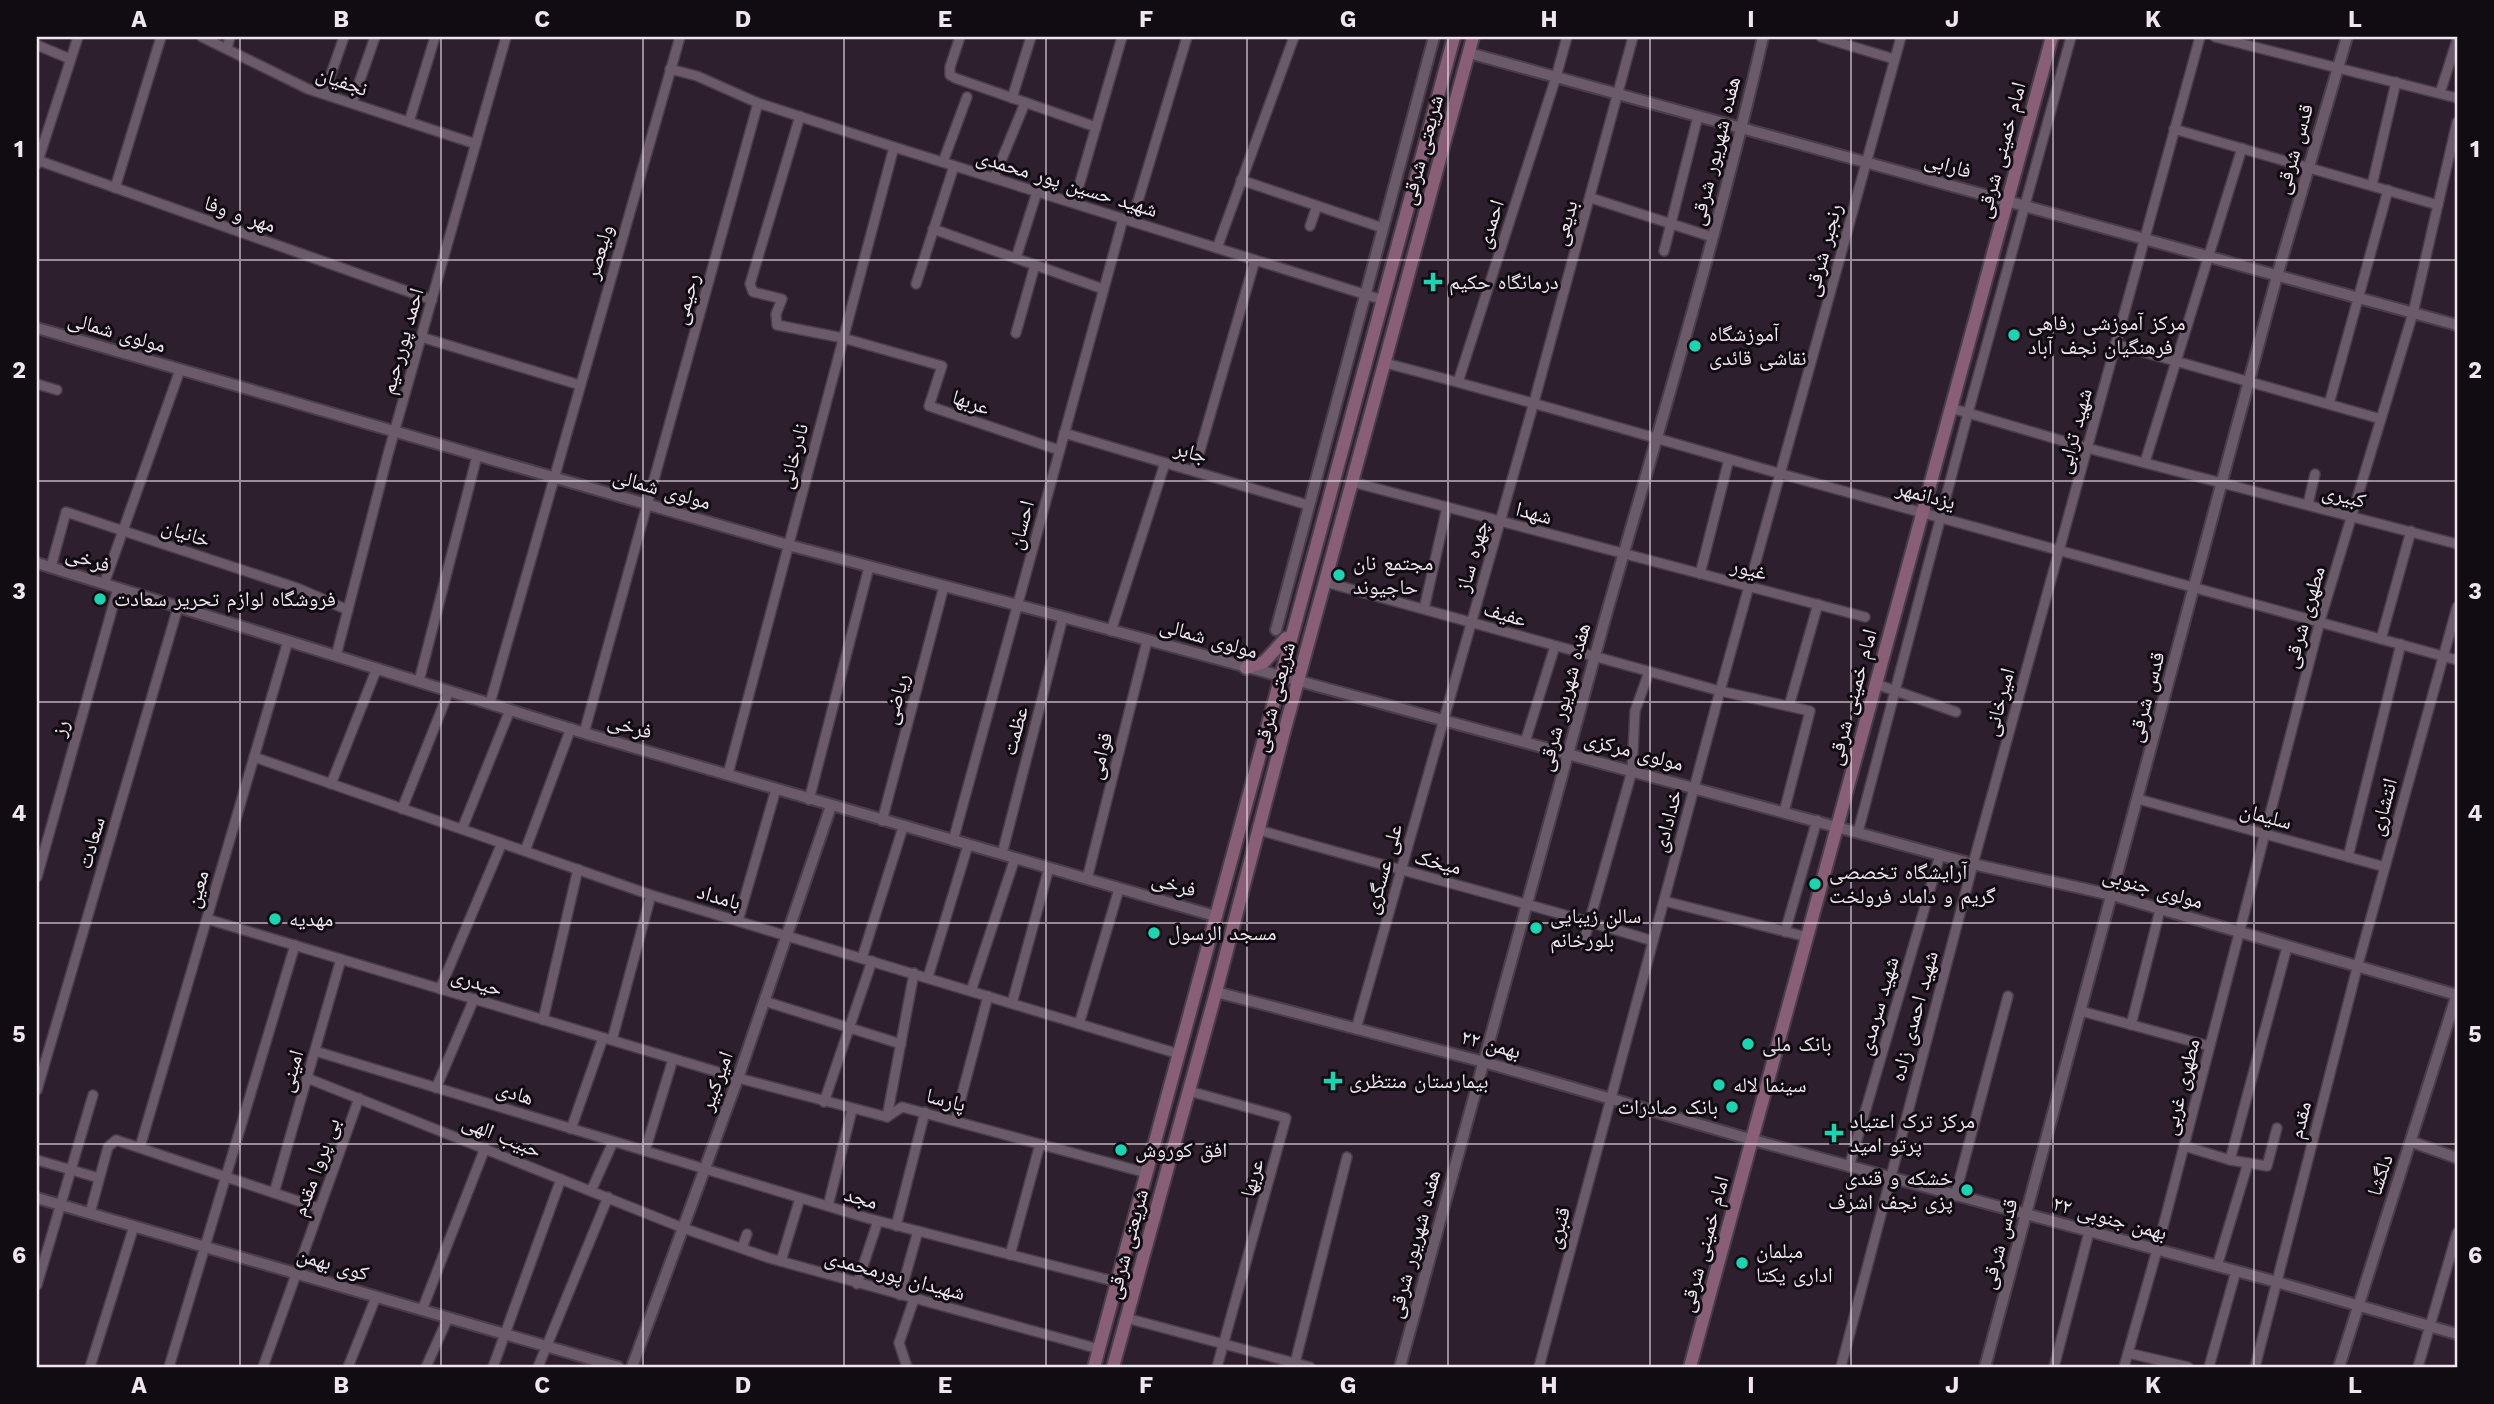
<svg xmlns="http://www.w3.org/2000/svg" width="2494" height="1404" font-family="'Work Sans','Noto Naskh Arabic',sans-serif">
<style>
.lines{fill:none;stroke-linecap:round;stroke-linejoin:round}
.minor-casing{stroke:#4a3d4a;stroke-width:12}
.tertiary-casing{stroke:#4a3d4a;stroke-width:14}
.secondary-casing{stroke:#4a3d4a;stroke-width:16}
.minor{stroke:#6a5a6a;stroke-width:9}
.tertiary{stroke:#6a5a6a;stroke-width:10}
.secondary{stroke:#885f76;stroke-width:12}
.grid{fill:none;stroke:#f0e6f0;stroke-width:2;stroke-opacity:0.55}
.poi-dot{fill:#1ad5b2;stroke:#110b12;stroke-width:2.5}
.labels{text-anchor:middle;stroke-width:6;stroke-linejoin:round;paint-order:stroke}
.street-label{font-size:21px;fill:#f0e6f0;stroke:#110b12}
.poi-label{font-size:21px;fill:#f0e6f0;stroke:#110b12;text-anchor:start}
.neatline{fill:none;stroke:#f0e6f0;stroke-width:2.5}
.grid-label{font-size:23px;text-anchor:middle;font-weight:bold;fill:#f0e6f0}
</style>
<rect width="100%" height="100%" fill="#2d1f2d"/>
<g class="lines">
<g class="minor-casing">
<g id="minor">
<path d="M 202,37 L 308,89 L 476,144"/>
<path d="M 960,37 L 950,67 L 950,75 L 955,78 L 1096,127"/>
<path d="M 1821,37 L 1894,59"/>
<path d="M 2215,37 L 2457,98"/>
<path d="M 37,45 L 70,59"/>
<path d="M 227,48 L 230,37"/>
<path d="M 670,69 L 697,76 L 758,103 L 894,147 L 1383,300"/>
<path d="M 2440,93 L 2457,40"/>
<path d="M 324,94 L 344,37"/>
<path d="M 1012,98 L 1031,37"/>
<path d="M 352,103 L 375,37"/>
<path d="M 800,116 L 750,284 L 753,292 L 782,299 L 776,314 L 777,325 L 843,338 L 942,366 L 929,406 L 1059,450"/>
<path d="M 409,122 L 435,37"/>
<path d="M 2174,129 L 2438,205"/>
<path d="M 37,160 L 432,300"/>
<path d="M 943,162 L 967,97"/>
<path d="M 37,164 L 78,37"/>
<path d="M 994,178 L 1025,103"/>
<path d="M 1241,180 L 1383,228"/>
<path d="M 2372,185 L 2396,82"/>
<path d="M 115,188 L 161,37"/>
<path d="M 1591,198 L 1712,237"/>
<path d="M 1074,203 L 1122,37"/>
<path d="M 1132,221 L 1187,37"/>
<path d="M 1310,226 L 1317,206"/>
<path d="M 933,229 L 1103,289"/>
<path d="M 1217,248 L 1294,37"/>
<path d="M 1664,251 L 1698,116"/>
<path d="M 1016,258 L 1037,192"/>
<path d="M 916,284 L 954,166"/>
<path d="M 1016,333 L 1035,265"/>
<path d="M 421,337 L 580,385"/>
<path d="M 2115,344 L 2381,419"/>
<path d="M 1385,363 C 1517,397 1647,436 1778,473 C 2004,536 2231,596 2457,660"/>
<path d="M 1458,382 L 1556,77 L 1567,37"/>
<path d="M 37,384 L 57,390"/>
<path d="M 2329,404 L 2388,190"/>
<path d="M 1951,408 L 2087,448 L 2457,544"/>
<path d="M 1064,433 L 1308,505"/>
<path d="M 2145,462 L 2242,148"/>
<path d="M 1194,471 L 1255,260"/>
<path d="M 1352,482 L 1865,617"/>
<path d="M 2308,504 L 2315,474"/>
<path d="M 51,567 L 66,512 L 297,588 L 348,610"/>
<path d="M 1700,574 L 1729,459"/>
<path d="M 1325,582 L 1720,691 L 1810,711 L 1784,812"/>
<path d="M 104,584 L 180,370"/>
<path d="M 1424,609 L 1447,507"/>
<path d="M 1111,631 L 1165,463"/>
<path d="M 2381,639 L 2411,531"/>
<path d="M 336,656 L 388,454 L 506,37"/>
<path d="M 419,681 L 477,456"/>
<path d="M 1876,684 L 1956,712"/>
<path d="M 490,703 L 680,37"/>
<path d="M 1789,706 L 1818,604"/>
<path d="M 584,733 L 758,103"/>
<path d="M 1525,742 L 1555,646"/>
<path d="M 254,757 L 651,895 L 1179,1054"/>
<path d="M 728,774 L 894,147"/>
<path d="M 331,784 L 377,668"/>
<path d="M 2138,799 L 2385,867"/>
<path d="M 809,800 L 869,567"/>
<path d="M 402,809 L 449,691"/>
<path d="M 882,821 L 944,586"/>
<path d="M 462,829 L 510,710"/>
<path d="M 1259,830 C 1390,868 1523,901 1653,941"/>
<path d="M 1858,832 L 1968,413 L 2071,37"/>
<path d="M 953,841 L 1123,219"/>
<path d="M 525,851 L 571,728"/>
<path d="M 1002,854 L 1063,617"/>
<path d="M 2348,857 L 2401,644"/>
<path d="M 37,877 L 118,588"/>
<path d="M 1087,879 L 1147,641"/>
<path d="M 1664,901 L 1807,937"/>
<path d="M 207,919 L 738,1078 L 887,1117 L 902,1107 L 1147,1173"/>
<path d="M 738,921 L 776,789"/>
<path d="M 1785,932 L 1817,820"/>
<path d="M 1583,944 L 1632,771 L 1635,711 L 1649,672"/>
<path d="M 862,958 L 903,827"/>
<path d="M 928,977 L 968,845"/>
<path d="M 440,989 L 502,843"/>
<path d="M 971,991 L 1015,858"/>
<path d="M 764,1001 L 901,1044"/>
<path d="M 1012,1003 L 1049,868"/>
<path d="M 2081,1011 L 2209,1046"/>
<path d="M 543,1020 L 578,869"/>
<path d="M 1079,1024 L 1119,889"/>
<path d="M 2131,1025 L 2160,910"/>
<path d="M 1356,1029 L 1534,402 L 1633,37"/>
<path d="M 612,1040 L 651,895"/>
<path d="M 315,1051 L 867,1218 L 1117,1282"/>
<path d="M 307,1078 L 683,1228 L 769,1258 L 1099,1349"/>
<path d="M 436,1088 L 474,999"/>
<path d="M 37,1090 L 178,607"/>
<path d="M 1189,1091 L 1286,1118 L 1217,1367"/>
<path d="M 824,1102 L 872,961"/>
<path d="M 887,1117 L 914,973"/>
<path d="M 955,1121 L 988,996"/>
<path d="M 571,1129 L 603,1038"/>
<path d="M 2184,1146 L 2230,1160 L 2267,1166 L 2277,1128"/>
<path d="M 140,1147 L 288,641"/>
<path d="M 645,1151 L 673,1059"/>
<path d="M 37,1160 L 99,1178"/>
<path d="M 2230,1160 L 2287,947"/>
<path d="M 1849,1167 L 1940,855"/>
<path d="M 591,1191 L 613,1142"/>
<path d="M 274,1193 L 341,959"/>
<path d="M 1955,1196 L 2008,996"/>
<path d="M 828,1206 L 852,1110"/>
<path d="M 90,1213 L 108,1147 L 116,1140 L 319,1208"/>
<path d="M 896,1226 L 925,1112"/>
<path d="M 742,1248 L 747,1234"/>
<path d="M 1010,1255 L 1040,1144"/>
<path d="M 781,1261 L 800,1198"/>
<path d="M 2217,1266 L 2248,1163"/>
<path d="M 857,1284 L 878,1221"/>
<path d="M 37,1285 L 93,1095"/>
<path d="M 900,1295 L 918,1231"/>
<path d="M 422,1310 L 485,1148"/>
<path d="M 1126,1318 L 1310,1367"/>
<path d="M 2128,1353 L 2188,1367"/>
<path d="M 1295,1363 L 1347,1157"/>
<path d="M 90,1367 L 134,1226"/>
<path d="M 169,1367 L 295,945"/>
<path d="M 263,1367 L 359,1098"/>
<path d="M 348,1367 L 376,1297"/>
<path d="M 426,1367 L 448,1318"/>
<path d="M 493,1367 L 561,1179"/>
<path d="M 538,1367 L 608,1197"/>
<path d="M 907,1367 L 899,1343 L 914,1299"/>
<path d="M 1539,1367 L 1720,691 L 1901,37"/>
<path d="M 1841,1367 L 1973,864 L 2200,37"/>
<path d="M 2054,1367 L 2089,1232"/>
<path d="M 2124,1367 L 2157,1250 L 2320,621 L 2413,313 L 2457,122"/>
<path d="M 2209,1367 L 2236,1271"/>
<path d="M 2255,1367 L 2357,968 L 2457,607"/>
<path d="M 2418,1367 L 2457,1233"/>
</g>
</g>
<g class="tertiary-casing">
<g id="tertiary">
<path d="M 1469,53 L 2457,325"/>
<path d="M 37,328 L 788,545 L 1063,617 L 1973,864 L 2112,895 L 2457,995"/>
<path d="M 37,563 L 584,733 L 1215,916"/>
<path d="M 1276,630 L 1434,37"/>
<path d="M 1216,992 L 1484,1062 L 1753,1140 L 2277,1282 L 2457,1334"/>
<path d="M 2412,1142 L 2457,1158"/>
<path d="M 37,1198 L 618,1367"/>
<path d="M 632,1367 L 738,1078 L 831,806"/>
<path d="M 1400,1367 C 1469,1118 1535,868 1605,619 C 1660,425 1718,233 1763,37"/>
<path d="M 1985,1367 L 2277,276 L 2347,37"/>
<path d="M 2339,1367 L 2457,994"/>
</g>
</g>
<g class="secondary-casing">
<g id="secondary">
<path d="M 1246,668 L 1264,662 L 1286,638"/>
<path d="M 1094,1367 L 1454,37"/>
<path d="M 1113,1367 L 1216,992 L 1283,736 L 1473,37"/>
<path d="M 1690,1367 L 2052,37"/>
</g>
</g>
<use href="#minor" class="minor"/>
<use href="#tertiary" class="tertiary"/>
<use href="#secondary" class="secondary"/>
</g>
<path class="grid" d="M 240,37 L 240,1367M 441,37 L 441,1367M 643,37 L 643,1367M 844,37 L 844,1367M 1046,37 L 1046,1367M 1247,37 L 1247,1367M 1448,37 L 1448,1367M 1650,37 L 1650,1367M 1851,37 L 1851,1367M 2053,37 L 2053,1367M 2254,37 L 2254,1367M 37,260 L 2457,260M 37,481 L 2457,481M 37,702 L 2457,702M 37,923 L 2457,923M 37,1144 L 2457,1144"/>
<g class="poi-dot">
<path d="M1429.5 271.5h7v7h7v7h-7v7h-7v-7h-7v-7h7z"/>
<circle cx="2014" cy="335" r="7"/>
<circle cx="1695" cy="346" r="7"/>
<circle cx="1339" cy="575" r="7"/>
<circle cx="100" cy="599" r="7"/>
<circle cx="1815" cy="884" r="7"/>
<circle cx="275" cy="919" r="7"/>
<circle cx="1536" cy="928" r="7"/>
<circle cx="1154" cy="933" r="7"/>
<circle cx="1748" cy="1044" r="7"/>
<path d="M1329.5 1070.5h7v7h7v7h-7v7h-7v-7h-7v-7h7z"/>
<circle cx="1719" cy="1085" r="7"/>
<circle cx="1732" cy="1107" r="7"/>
<path d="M1830.5 1122.5h7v7h7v7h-7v7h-7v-7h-7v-7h7z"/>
<circle cx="1121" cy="1150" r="7"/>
<circle cx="1967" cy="1190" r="7"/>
<circle cx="1742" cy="1263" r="7"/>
</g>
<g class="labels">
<g class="street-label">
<text transform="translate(342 81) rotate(19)" y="7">نجفیان</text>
<text transform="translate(2294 149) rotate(-74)" y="7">قدس شرقی</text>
<text transform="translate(1422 150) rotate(-75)" y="7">شریعتی شرقی</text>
<text transform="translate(2001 150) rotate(-75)" y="7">امام خمینی شرقی</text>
<text transform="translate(1715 151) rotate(-76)" y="7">هفده شهریور شرقی</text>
<text transform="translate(1948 165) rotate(16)" y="7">فارابی</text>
<text transform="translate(1067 183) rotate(17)" y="7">شهید حسین پور محمدی</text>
<text transform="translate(240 214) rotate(19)" y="7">مهر و وفا</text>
<text transform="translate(1565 223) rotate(-75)" y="7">بدیعی</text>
<text transform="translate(1490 224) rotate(-72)" y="7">احمدی</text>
<text transform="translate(1823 250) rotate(-75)" y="7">رنجبر شرقی</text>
<text transform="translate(599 252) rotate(-74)" y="7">ولیعصر</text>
<text transform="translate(686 299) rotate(-75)" y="7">رحیمی</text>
<text transform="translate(117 332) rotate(16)" y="7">مولوی شمالی</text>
<text transform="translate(402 341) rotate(-74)" y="7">احمد پوررحیم</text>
<text transform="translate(971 402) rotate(19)" y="7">عربها</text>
<text transform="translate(2074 431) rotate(-75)" y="7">شهید ترابی</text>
<text transform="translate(1191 452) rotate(16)" y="7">جابر</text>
<text transform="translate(793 456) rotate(-75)" y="7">نادرخانی</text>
<text transform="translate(662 489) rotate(16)" y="7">مولوی شمالی</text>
<text transform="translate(1926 495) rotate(15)" y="7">یزدانمهر</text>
<text transform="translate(2344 496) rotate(14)" y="7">کبیری</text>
<text transform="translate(1534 513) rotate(15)" y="7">شهدا</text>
<text transform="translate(1021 525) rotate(-75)" y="7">احسان</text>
<text transform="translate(186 533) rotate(18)" y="7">خانیان</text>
<text transform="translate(1472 556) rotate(-74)" y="7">چهره ساز</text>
<text transform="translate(88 559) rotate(17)" y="7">فرخی</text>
<text transform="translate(1749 569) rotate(14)" y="7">غیور</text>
<text transform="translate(1505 614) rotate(16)" y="7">عفیف</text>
<text transform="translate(2304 617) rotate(-74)" y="7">مطهری شرقی</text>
<text transform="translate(1209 638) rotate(16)" y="7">مولوی شمالی</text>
<text transform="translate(1274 697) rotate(-75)" y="7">شریعتی شرقی</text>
<text transform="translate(1564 697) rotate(-75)" y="7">هفده شهریور شرقی</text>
<text transform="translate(1852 697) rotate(-75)" y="7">امام خمینی شرقی</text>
<text transform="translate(2146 697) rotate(-75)" y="7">قدس شرقی</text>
<text transform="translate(896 699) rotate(-75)" y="7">ریاضی</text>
<text transform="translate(1999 702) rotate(-75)" y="7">امیرخانی</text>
<text transform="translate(630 726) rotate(16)" y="7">فرخی</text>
<text transform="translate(60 728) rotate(-74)" y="7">رز</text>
<text transform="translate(1015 731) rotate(-75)" y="7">عظمت</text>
<text transform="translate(1634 751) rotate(15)" y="7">مولوی مرکزی</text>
<text transform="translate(1100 756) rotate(-76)" y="7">قوامی</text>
<text transform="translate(2383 807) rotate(-75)" y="7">انتشاری</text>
<text transform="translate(2266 816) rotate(15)" y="7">سلیمان</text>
<text transform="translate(1667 821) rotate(-75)" y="7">خدادادی</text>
<text transform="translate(91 843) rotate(-74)" y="7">سعادت</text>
<text transform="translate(1438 862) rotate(14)" y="7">میخک</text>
<text transform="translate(1383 869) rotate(-74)" y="7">علی عسگری</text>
<text transform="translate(1174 884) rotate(16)" y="7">فرخی</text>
<text transform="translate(2153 888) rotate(16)" y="7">مولوی جنوبی</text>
<text transform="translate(197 889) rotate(-74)" y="7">معین</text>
<text transform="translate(719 897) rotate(16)" y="7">بامداد</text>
<text transform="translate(477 982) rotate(17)" y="7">حیدری</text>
<text transform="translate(1878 1006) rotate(-74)" y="7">شهید سرمدی</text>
<text transform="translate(1914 1016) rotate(-75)" y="7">شهید احمدی زاده</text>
<text transform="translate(1491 1044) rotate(15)" y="7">۲۲ بهمن</text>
<text transform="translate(291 1071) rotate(-74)" y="7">امینی</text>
<text transform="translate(716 1081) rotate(-70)" y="7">امیرکبیر</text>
<text transform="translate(2181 1087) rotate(-76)" y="7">مطهری غربی</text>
<text transform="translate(515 1093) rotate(17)" y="7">هادی</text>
<text transform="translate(946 1100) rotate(15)" y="7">پارسا</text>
<text transform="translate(2300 1120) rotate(-76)" y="7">مقدم</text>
<text transform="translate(502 1136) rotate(22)" y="7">حبیب الهی</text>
<text transform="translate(316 1167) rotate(-70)" y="7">بی پروا مقدم</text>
<text transform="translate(2380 1175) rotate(-72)" y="7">دلگشا</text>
<text transform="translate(1252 1178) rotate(-75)" y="7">عربها</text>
<text transform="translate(861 1198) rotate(16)" y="7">مجد</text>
<text transform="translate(2110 1218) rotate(15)" y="7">۲۲ بهمن جنوبی</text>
<text transform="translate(1558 1228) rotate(-75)" y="7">قنبری</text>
<text transform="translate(1127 1244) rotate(-75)" y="7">شریعتی شرقی</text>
<text transform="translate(1414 1244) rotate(-75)" y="7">هفده شهریور شرقی</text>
<text transform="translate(1704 1244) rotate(-75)" y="7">امام خمینی شرقی</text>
<text transform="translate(1999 1244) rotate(-75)" y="7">قدس شرقی</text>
<text transform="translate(333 1264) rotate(16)" y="7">کوی بهمن</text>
<text transform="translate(895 1275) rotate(15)" y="7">شهیدان پورمحمدی</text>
</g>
<g class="poi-label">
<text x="1449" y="289">درمانگاه حکیم</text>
<text x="2028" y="330">مرکز آموزشی رفاهی<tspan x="2028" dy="24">فرهنگیان نجف آباد</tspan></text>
<text x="1709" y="341">آموزشگاه<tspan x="1709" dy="24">نقاشی قائدی</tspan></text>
<text x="1353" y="570">مجتمع نان<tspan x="1353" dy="24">حاجیوند</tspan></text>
<text x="114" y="606">فروشگاه لوازم تحریر سعادت</text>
<text x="1829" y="879">آرایشگاه تخصصی<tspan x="1829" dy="24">گریم و داماد فرولخت</tspan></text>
<text x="1550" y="923">سالن زیبایی<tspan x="1550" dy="24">بلورخانم</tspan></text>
<text x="289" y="926">مهدیه</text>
<text x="1168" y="940">مسجد الرسول</text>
<text x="1762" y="1051">بانک ملی</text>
<text x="1349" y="1088">بیمارستان منتظری</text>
<text x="1733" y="1092">سینما لاله</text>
<text x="1718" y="1114" text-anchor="end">بانک صادرات</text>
<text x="1850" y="1128">مرکز ترک اعتیاد<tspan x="1850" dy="24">پرتو امید</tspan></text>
<text x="1135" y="1157">افق کوروش</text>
<text x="1953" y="1185" text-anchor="end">خشکه و قندی<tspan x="1953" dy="24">پزی نجف اشرف</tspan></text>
<text x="1756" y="1258">مبلمان<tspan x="1756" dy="24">اداری یکتا</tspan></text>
</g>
</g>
<rect width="2494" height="1404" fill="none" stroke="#110b12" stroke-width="77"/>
<rect x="38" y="38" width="2418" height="1328" class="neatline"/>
<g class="grid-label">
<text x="139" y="27">A</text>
<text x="341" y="27">B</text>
<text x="542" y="27">C</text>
<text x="743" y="27">D</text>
<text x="945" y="27">E</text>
<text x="1146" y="27">F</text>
<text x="1348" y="27">G</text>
<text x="1549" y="27">H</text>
<text x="1751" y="27">I</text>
<text x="1952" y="27">J</text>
<text x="2153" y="27">K</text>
<text x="2355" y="27">L</text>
<text x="19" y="157">1</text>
<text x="2475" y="157">1</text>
<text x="19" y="378">2</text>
<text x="2475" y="378">2</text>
<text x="19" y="599">3</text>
<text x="2475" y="599">3</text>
<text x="19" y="821">4</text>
<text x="2475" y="821">4</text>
<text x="19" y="1042">5</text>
<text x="2475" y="1042">5</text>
<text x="19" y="1263">6</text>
<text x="2475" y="1263">6</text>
<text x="139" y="1393">A</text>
<text x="341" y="1393">B</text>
<text x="542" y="1393">C</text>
<text x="743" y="1393">D</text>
<text x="945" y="1393">E</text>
<text x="1146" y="1393">F</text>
<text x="1348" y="1393">G</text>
<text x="1549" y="1393">H</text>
<text x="1751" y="1393">I</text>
<text x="1952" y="1393">J</text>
<text x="2153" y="1393">K</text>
<text x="2355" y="1393">L</text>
</g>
</svg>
